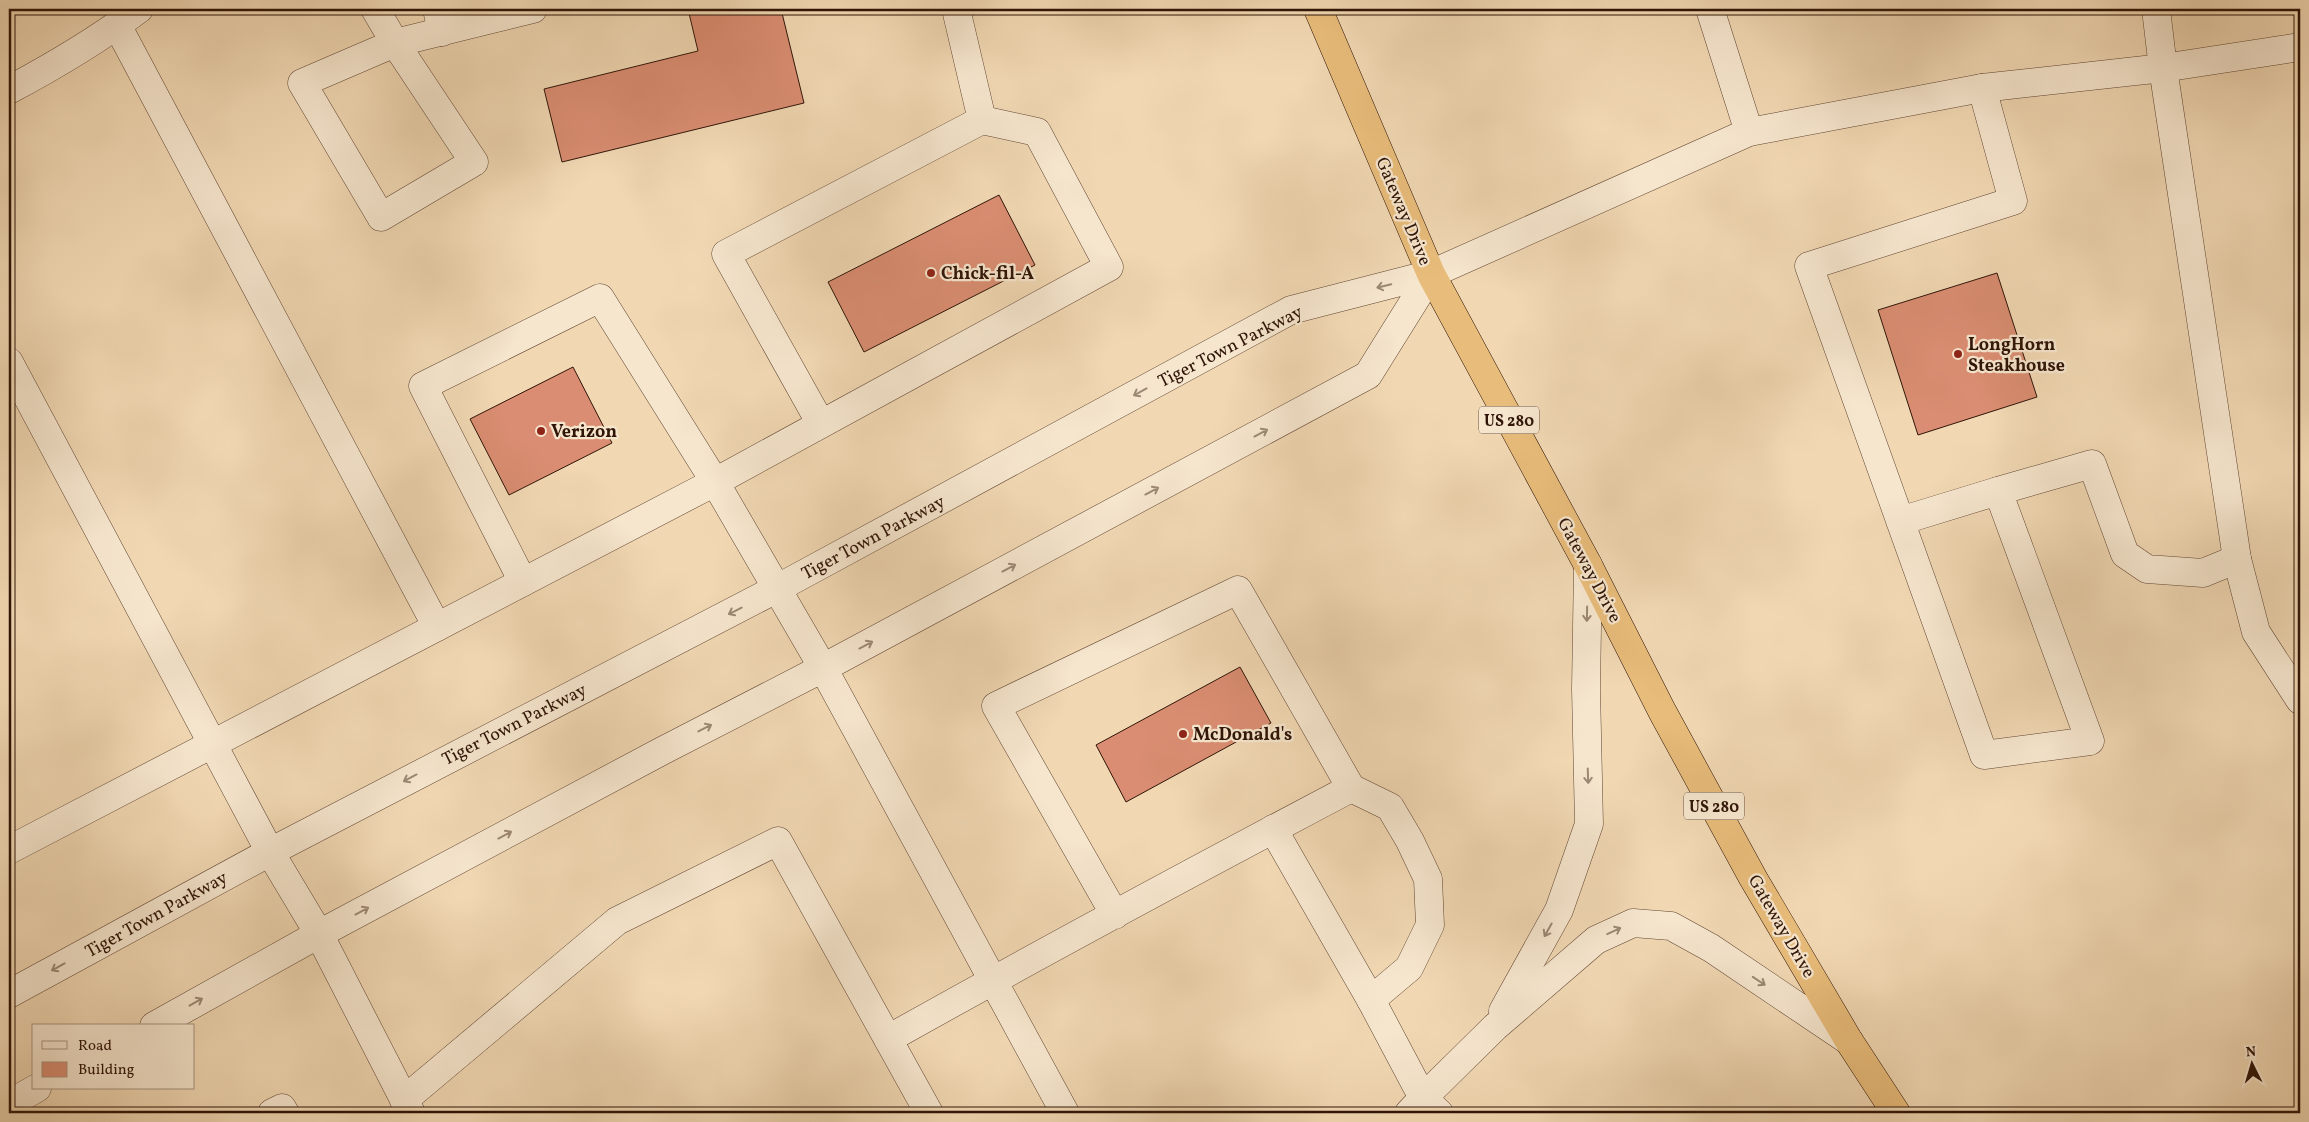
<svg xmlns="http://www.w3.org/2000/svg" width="2309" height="1122" font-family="Vollkorn,serif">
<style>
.building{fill:#da8d72;stroke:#2f1407}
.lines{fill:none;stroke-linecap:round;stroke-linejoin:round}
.minor-casing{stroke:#604532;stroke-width:29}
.highway-casing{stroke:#2f1407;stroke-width:29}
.minor{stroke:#f6e6ce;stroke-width:28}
.highway{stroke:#e8bc7a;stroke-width:28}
.oneway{stroke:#9c8874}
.poi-dot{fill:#8f2418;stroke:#f6e6ce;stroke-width:2}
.labels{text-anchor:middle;stroke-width:4.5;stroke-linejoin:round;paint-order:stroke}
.shield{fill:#f6e6ce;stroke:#6b5343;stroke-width:1}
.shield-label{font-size:16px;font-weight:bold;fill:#2f1407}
.street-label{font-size:18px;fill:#2f1407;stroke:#f6e6ce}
.poi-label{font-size:18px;font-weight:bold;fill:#2f1407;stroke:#f6e6ce;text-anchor:start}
</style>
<rect width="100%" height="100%" fill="#f1d8b3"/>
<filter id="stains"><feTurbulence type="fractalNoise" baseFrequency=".004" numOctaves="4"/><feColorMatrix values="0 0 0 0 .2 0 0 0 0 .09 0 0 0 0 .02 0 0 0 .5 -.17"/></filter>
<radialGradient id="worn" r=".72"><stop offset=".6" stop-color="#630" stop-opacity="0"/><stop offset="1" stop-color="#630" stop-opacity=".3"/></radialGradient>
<g class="building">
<path d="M 688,9 L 781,9 L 804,103 L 562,162 L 544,89 L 698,51 Z"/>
<path d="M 999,195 L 1035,265 L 864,352 L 828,282 Z"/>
<path d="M 1997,273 L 2037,397 L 1918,435 L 1878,310 Z"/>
<path d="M 573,367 L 612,443 L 509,495 L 470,419 Z"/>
<path d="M 1240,667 L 1271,723 L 1126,802 L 1096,745 Z"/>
</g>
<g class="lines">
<g class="minor-casing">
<g id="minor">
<path d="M 375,9 L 395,43 L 533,9"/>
<path d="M 437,9 L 442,32"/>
<path d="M 956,9 L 982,120"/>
<path d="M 1710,9 L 1749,132"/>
<path d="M 2156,9 L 2163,68 L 2300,47"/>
<path d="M 117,25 L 437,627"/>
<path d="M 395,43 L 474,162 L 381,217 L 302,83 Z"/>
<path d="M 9,90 C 54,66 98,40 139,9"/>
<path d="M 9,362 L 270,852 L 319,934 L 411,1113"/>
<path d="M 1998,491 L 2092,464 L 2125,554 L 2147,569 L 2203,573 L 2237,559"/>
<path d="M 1900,521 L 1998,491 L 2090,741 L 1984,755 L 1809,266 L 2013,201 L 1982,88"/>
<path d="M 523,582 L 423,386 L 600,298 L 715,482 L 1109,267 L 1037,132 L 982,120 L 726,254 L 821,424"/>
<path d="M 1351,788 L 1390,807 L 1410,841 L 1428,879 L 1430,925 L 1409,968 L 1371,1000 L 1423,1098 L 1495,1027 L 1596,940 L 1633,923 L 1671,926 L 1711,948 L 1849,1041"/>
<path d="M 1273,829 L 1371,1000"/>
<path d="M 9,850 L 715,482 L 823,668 L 1065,1113"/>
<path d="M 9,994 L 270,852 L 778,588 L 1291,310 L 1431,274 L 1749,132 L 1982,88 L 2163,68 L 2237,559 L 2256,632 L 2300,700"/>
<path d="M 1503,1011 L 1559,910 L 1589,824 L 1586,689 L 1588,565"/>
<path d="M 154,1026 L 319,934 L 662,751 L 823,668 L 1368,375 L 1431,274"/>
<path d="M 888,1039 C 1041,953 1196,870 1351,788 L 1238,590 L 996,706 L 1115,915"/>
<path d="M 404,1100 L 617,921 L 778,841 L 929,1113"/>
<path d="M 9,1104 L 37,1088"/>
<path d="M 272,1113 L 282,1108 L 285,1113"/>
<path d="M 1409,1113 L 1423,1098 L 1439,1113"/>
</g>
</g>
<g class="highway-casing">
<path id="highway" d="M 1318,9 L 1431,274 L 1588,565 L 1662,711 L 1753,878 L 1849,1041 L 1896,1113"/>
</g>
<use href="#minor" class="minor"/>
<use href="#highway" class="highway"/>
</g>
<defs><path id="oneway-shaft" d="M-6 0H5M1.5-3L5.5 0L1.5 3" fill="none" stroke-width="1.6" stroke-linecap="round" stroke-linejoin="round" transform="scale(1.25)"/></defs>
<g class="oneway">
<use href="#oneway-shaft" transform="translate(1384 286) rotate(166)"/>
<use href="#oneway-shaft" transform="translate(1140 392) rotate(151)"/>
<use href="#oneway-shaft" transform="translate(1261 433) rotate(-28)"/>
<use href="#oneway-shaft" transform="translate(1152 491) rotate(-28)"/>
<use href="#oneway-shaft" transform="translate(1009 568) rotate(-28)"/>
<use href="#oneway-shaft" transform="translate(735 611) rotate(153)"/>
<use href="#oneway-shaft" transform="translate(1587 614) rotate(91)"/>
<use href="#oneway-shaft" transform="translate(866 645) rotate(-28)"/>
<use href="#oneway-shaft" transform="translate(705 728) rotate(-27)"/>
<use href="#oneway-shaft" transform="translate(1588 776) rotate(88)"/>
<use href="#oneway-shaft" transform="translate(410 778) rotate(152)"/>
<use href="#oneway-shaft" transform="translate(505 835) rotate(-28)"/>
<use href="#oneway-shaft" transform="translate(362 911) rotate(-28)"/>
<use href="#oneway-shaft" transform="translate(1548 930) rotate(119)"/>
<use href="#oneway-shaft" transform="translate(1614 931) rotate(-25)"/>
<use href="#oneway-shaft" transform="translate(58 967) rotate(151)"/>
<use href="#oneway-shaft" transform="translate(1759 981) rotate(34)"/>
<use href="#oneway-shaft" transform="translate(196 1002) rotate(-29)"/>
</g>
<g class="poi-dot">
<circle cx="931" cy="273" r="5"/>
<circle cx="1958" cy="354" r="5"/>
<circle cx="541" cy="431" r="5"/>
<circle cx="1183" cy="734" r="5"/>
</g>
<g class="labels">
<g class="shield">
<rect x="1479" y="406.5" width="60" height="27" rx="4"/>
<rect x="1684" y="792.5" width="60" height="27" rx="4"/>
</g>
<g class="shield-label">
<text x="1509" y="426">US 280</text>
<text x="1714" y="812">US 280</text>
</g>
<g class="street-label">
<text transform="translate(1404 211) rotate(67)" y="6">Gateway Drive</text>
<text transform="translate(1230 346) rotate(-27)" y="6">Tiger Town Parkway</text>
<text transform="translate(873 537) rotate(-28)" y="6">Tiger Town Parkway</text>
<text transform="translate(1590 570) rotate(62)" y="6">Gateway Drive</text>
<text transform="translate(514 724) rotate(-27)" y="6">Tiger Town Parkway</text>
<text transform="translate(156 914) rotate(-29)" y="6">Tiger Town Parkway</text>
<text transform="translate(1782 926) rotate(60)" y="6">Gateway Drive</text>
</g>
<g class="poi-label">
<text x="941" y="279">Chick-fil-A</text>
<text x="1968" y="350">LongHorn<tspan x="1968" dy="21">Steakhouse</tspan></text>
<text x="551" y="437">Verizon</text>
<text x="1193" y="740">McDonald's</text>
</g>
</g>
<rect width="2309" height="1122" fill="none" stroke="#f1d8b3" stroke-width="30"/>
<rect x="10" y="10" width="2289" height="1102" fill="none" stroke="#2f1407" stroke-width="2.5"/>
<rect x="15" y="15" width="2279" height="1092" fill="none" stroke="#2f1407"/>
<rect x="32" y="1024" width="162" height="65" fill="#f6e6ce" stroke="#a6927e"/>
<rect x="42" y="1041" width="25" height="8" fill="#f6e6ce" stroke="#a6927e"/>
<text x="78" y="1050" font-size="15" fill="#2f1407">Road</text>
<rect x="42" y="1062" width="25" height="15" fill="#da8d72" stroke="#a6927e"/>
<text x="78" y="1074" font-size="15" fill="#2f1407">Building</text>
<g transform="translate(2252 1064) rotate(355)" stroke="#f6e6ce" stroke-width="4" paint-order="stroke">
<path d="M0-4L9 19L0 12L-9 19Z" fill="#2f1407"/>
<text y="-8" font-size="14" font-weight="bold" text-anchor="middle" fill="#2f1407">N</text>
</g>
<rect width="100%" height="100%" filter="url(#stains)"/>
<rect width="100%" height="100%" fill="url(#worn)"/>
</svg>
